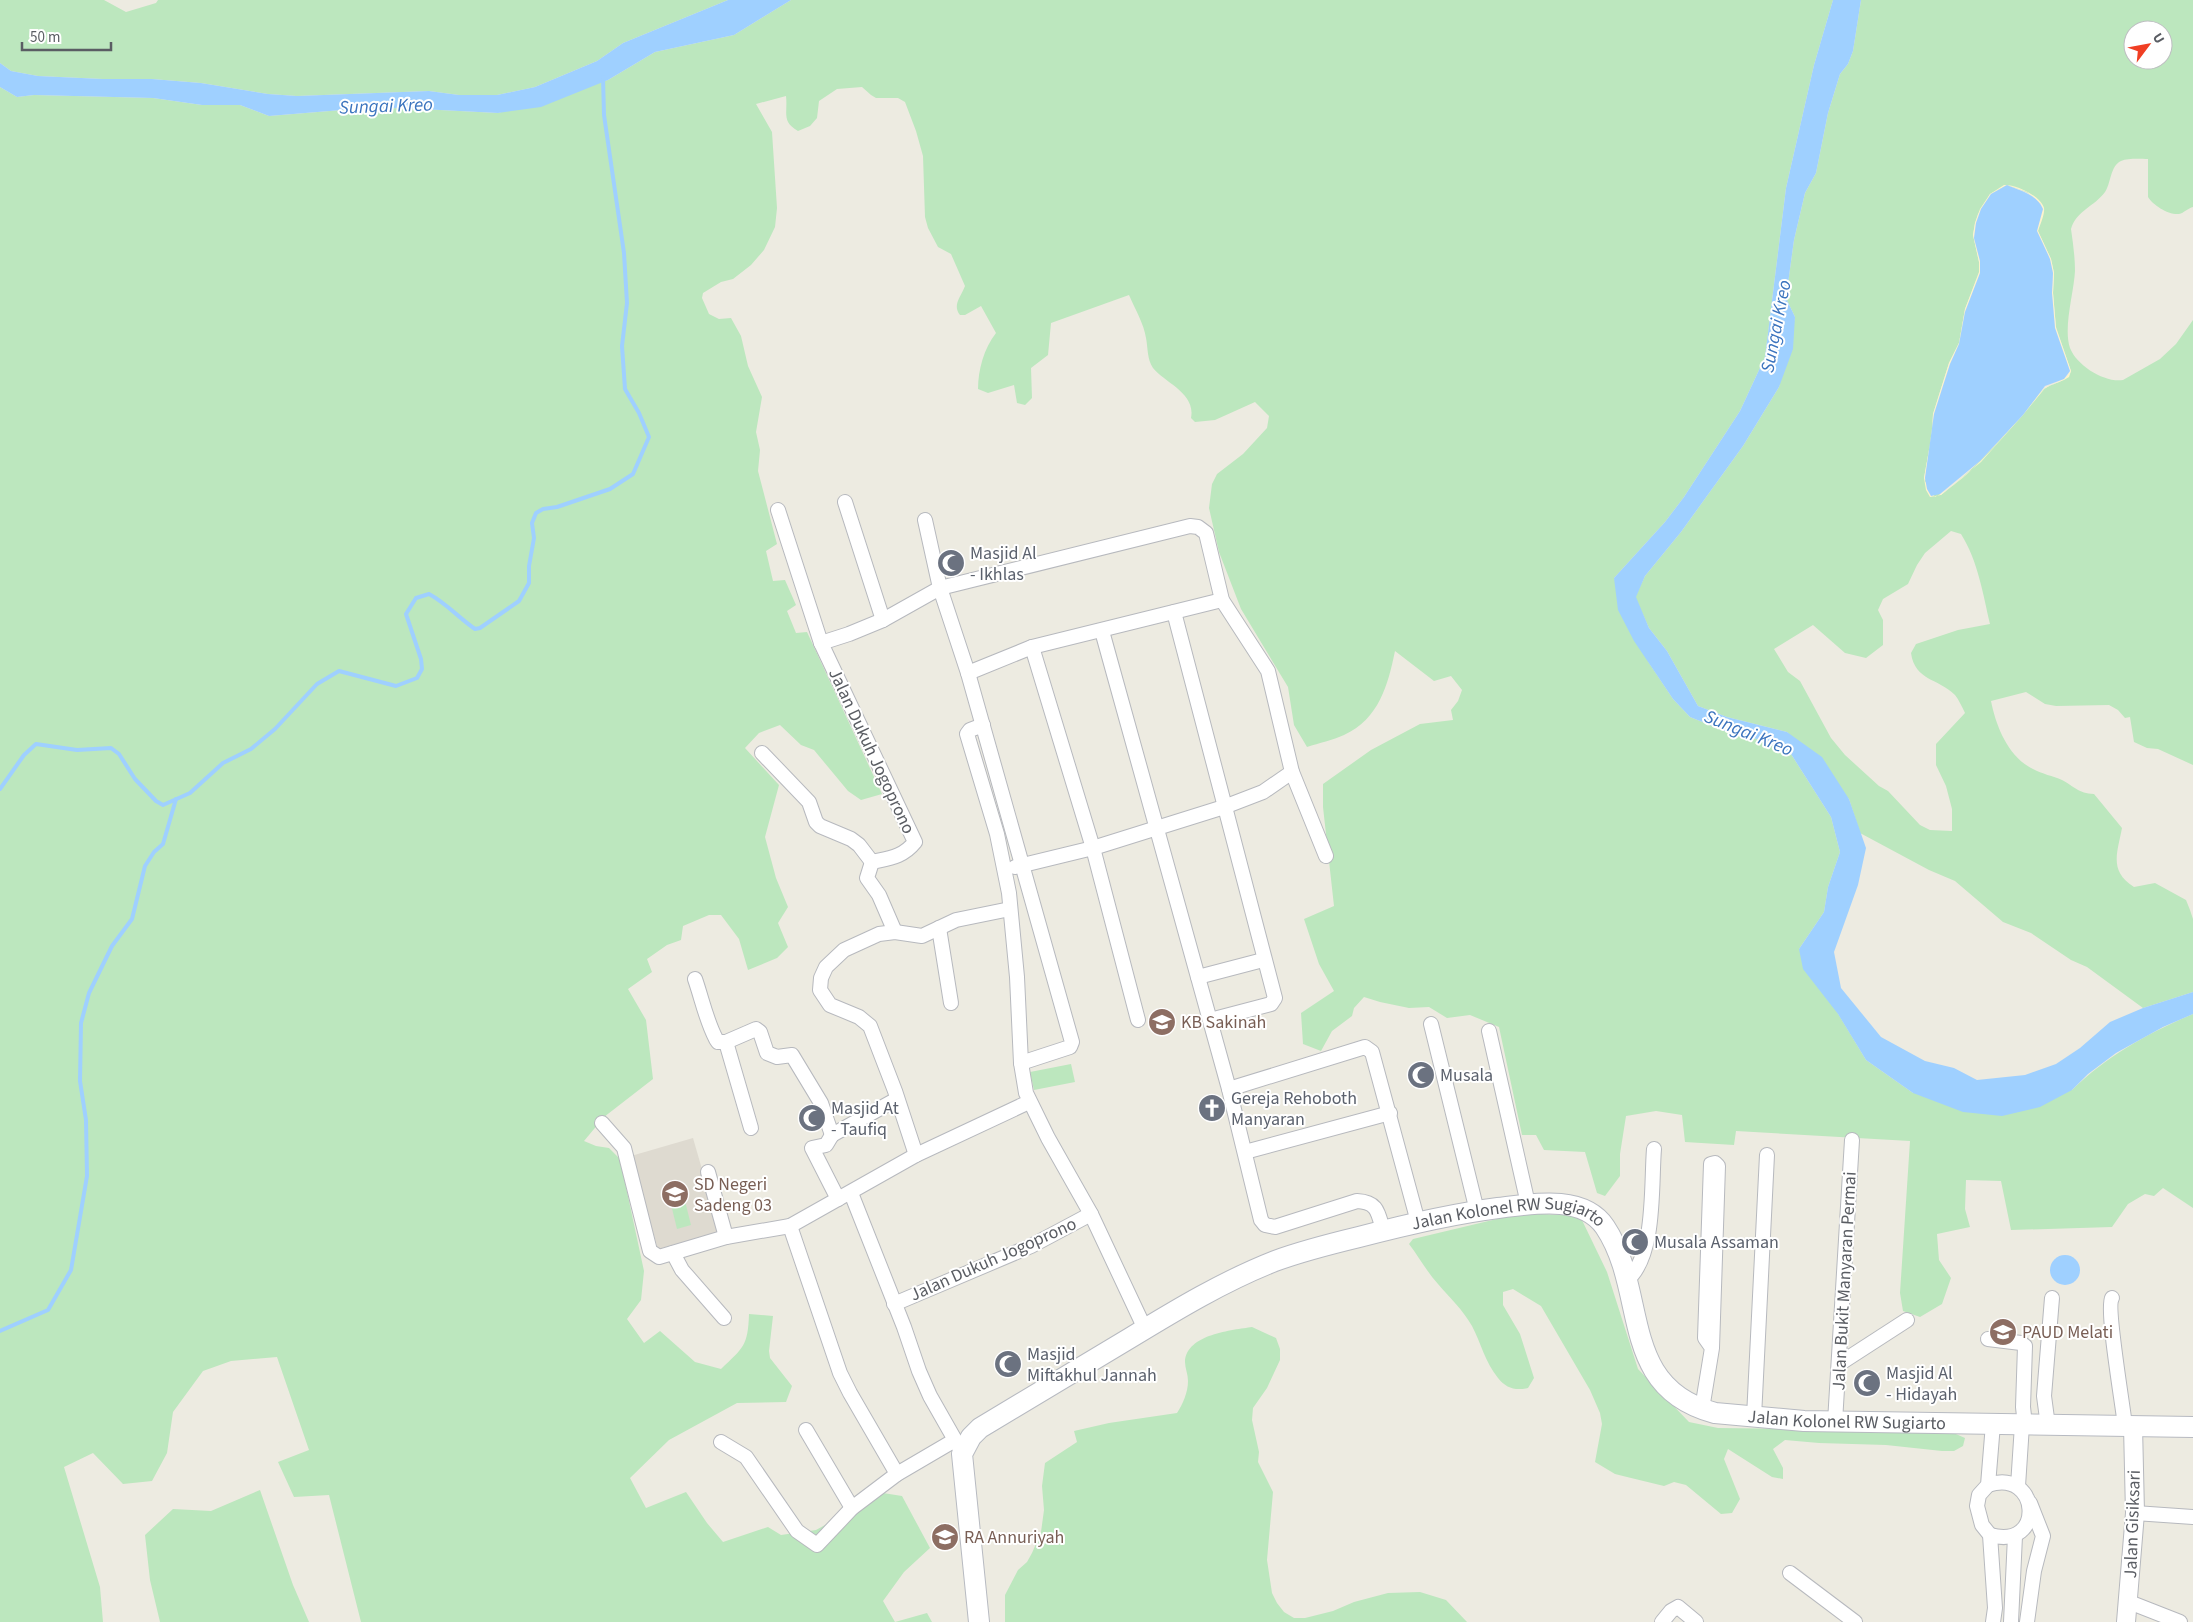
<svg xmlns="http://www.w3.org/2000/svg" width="2193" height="1622" font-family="'Source Sans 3',sans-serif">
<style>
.education{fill:#dedad0}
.green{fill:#bce7be;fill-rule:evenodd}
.sand{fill:#fcf3ce;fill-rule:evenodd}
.water{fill:#9fd0ff}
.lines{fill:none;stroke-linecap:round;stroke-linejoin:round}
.stream{stroke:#9fd0ff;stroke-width:4}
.minor-casing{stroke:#b7b9be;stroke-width:16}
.tertiary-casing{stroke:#b7b9be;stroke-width:20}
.secondary-casing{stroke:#b7bac1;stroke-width:22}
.minor{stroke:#fff;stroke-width:14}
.tertiary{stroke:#fff;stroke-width:18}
.secondary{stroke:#fff;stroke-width:20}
.labels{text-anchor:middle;stroke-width:4;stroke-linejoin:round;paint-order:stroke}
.worship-label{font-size:18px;fill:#5b616d;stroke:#fff;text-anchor:start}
.street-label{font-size:18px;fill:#5a5d63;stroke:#fff}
.education-label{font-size:18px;fill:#785e54;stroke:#fff;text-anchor:start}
.water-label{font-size:19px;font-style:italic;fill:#3b74be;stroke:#fff}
</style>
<rect width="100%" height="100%" fill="#edebe1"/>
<path class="education" d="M 693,1138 L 720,1232 L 658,1249 L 631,1156 Z"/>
<g class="green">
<path d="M 0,0 L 104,0 L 126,12 L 156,3 L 158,0 L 728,0 L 623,43 L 597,61 L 535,87 L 497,95 L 459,95 L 429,91 L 297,96 L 268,94 L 201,83 L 152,79 L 103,79 L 38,76 L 11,71 L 0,63 Z"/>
<path d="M 791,0 L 1833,0 L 1814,65 L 1786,188 L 1765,357 L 1740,411 L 1684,497 L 1665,522 L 1614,578 L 1649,663 L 1673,699 L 1690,717 L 1725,731 L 1761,740 L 1791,754 L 1831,817 L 1840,852 L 1828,887 L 1824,912 L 1799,949 L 1866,1060 L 1913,1093 L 2072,1090 C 2107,1056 2148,1033 2193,1014 L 2193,1208 L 2163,1188 L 2154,1196 L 2145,1194 L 2128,1204 L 2112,1227 L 2011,1230 L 2001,1181 L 1966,1180 L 1965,1209 L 1970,1227 L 1937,1234 L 1939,1260 L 1951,1278 L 1942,1304 L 1920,1317 L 1903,1311 L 1900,1293 L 1910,1141 L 1736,1131 L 1734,1145 L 1685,1142 L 1682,1115 L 1656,1111 L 1626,1116 L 1620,1154 L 1620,1176 L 1605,1196 L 1597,1193 L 1585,1152 L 1544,1150 L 1536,1135 L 1522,1135 L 1499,1027 L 1470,1015 L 1447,1018 L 1429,1007 L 1409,1008 L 1380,1002 L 1364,997 L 1354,1008 L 1352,1016 L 1332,1031 L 1321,1051 L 1303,1044 L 1301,1013 L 1334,991 L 1319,964 L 1304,919 L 1334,906 L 1323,807 L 1323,784 L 1371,750 L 1420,724 L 1453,720 L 1451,710 L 1458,701 L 1462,690 L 1451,676 L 1434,681 L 1395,651 C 1388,685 1379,719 1344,735 C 1333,740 1319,743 1307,747 L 1294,725 L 1288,687 L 1241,609 L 1219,552 L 1209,508 L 1212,484 L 1217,474 L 1243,454 L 1267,428 L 1269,416 L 1255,402 L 1215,420 L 1195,422 L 1191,418 C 1196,393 1165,383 1153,368 C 1147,359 1148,348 1146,338 C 1144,324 1135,309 1129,295 L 1051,323 L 1048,355 L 1031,368 L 1032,398 L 1025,405 L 1017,403 L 1014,385 L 988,393 L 978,389 C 978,370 984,348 996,333 L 981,306 L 965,315 L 960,315 C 952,305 961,297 965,286 L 951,254 L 938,247 L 928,228 L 925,217 L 923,156 L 916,131 L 905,102 L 898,98 L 876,98 L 871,95 L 862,87 L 837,89 L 819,101 L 817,118 L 810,126 L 798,131 C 781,121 788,113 786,96 L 756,104 L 772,132 L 777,208 L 775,227 L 764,250 L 751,265 L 733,279 L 721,282 L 703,293 L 702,298 L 709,314 L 719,319 L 731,318 L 741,336 L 748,366 L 762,397 L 756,432 L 760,450 L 758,471 L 777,544 L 766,551 L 773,581 L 785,580 L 796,605 L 787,611 L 796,633 L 807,632 L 882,794 L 861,800 L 848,791 L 814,750 L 801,745 L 780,725 L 759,733 L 745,748 L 779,785 L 765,837 L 776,878 L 788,907 L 778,923 L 788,947 L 777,958 L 748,970 L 739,939 L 721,915 L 709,915 L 683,926 L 681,940 L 667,945 L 647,959 L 652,972 L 628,989 L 646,1020 L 653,1079 L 604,1117 L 584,1141 L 596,1146 L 609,1148 L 620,1159 L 644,1271 L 641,1300 L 627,1319 L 644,1343 L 660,1331 L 695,1362 L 721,1369 C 743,1348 748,1346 749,1314 L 773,1316 L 769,1351 L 770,1358 L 792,1386 L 786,1402 L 737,1403 L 669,1440 L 630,1478 L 646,1508 L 686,1492 L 707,1523 L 723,1542 L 768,1527 L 781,1535 L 816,1530 L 883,1493 L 902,1496 L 930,1548 L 904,1572 L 883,1601 L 895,1622 L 927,1613 L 932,1622 L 361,1622 L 329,1495 L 294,1497 L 278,1462 L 309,1450 L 277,1357 L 231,1361 L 203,1371 L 173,1412 L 167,1453 L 152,1481 L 123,1484 L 93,1453 L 64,1467 L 100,1587 L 103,1622 L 0,1622 L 0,87 L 17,97 L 34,95 L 153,98 L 202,105 L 240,105 L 269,116 L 354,109 L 401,108 L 498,113 L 608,80 L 655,52 L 734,35 Z"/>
<path d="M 1861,0 L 2193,0 L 2193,207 C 2188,208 2184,213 2179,214 C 2168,215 2153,205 2148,197 L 2148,159 C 2140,159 2128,158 2121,161 C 2110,166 2111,184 2105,192 C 2095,206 2076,211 2071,229 C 2073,243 2075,257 2075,271 C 2074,292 2063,328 2070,348 C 2077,366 2105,383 2123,380 L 2160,359 L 2176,344 L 2193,320 L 2193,765 L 2158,749 L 2147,748 L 2134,742 L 2130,717 L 2125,718 L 2118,710 L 2109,705 L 2056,706 L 2045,704 L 2026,692 L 1991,701 C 1996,726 2008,757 2033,769 C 2042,774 2053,776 2062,780 C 2075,787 2078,793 2094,794 L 2122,828 C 2117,854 2109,871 2134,887 L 2155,883 L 2186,900 L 2190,910 L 2193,919 L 2193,992 L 2143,1008 L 2087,967 L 2071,960 L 2031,933 L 2003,922 L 1955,881 L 1929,870 L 1860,833 L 1849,799 L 1787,732 L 1727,717 L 1698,706 L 1667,651 L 1649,628 L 1635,597 L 1645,576 L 1681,532 L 1743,446 L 1779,387 L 1795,317 L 1786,298 L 1794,240 L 1805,193 L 1816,173 L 1828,113 L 1840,74 L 1848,64 L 1853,51 ZM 2133,30 L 2163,30 L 2163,60 L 2133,60 ZM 2007,185 C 2022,190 2037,194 2044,209 L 2038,231 L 2051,259 L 2054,273 L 2053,293 L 2056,327 L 2071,371 C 2066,384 2050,382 2041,392 C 2010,429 1980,466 1941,495 L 1924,478 L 1932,433 L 1933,414 L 1949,363 L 1959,343 L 1965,309 L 1979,273 L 1979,262 L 1973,235 L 1975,223 L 1978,214 L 1990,194 ZM 1951,531 L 1961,534 C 1978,561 1983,594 1990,624 L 1958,630 L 1916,644 L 1911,653 C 1915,681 1938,678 1955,695 C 1959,700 1962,707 1965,713 L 1936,744 L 1936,765 L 1946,786 L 1952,809 L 1952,831 L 1930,830 L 1920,825 L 1888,791 L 1879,786 L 1845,755 L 1831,738 L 1800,681 L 1788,672 L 1774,649 L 1813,625 L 1845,653 L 1866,658 L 1883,645 L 1883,620 L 1878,610 L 1883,599 L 1908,584 L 1917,565 L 1925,553 Z"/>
<path d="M 1071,1064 L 1075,1082 L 1034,1090 L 1030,1072 Z"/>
<path d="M 681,1185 L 691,1225 L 677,1229 L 667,1188 Z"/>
<path d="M 1522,1213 L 1580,1216 L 1607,1272 L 1638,1369 L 1689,1422 L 1718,1428 L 1949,1431 L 1965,1438 L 1963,1446 L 1954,1451 L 1942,1451 L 1886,1445 L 1819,1443 L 1785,1440 L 1773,1449 L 1783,1468 L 1783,1479 L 1772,1477 L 1728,1449 L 1724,1459 L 1740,1499 L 1732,1513 L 1721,1514 L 1686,1485 L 1674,1482 L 1664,1486 L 1627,1477 L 1615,1474 L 1595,1462 L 1602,1424 L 1600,1413 L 1590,1390 L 1541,1306 L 1513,1289 L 1503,1292 L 1503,1305 L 1520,1334 L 1534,1378 L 1528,1388 C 1515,1391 1506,1388 1498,1378 C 1485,1362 1481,1343 1472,1326 C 1463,1310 1450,1298 1438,1284 C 1427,1272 1419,1257 1409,1244 L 1413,1239 Z"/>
<path d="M 1252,1327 L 1276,1338 L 1280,1349 L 1280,1360 L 1267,1388 L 1253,1408 L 1252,1420 L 1259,1452 L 1258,1462 L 1273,1492 L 1267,1560 L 1272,1593 L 1277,1603 L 1284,1612 L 1294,1618 L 1305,1618 L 1333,1611 L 1354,1602 L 1388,1593 L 1420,1592 L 1446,1600 L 1467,1622 L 1005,1622 L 1005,1595 L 1018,1570 L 1027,1562 L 1032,1553 L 1041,1532 L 1044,1510 L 1042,1486 L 1045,1463 L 1077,1442 L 1074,1431 L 1109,1423 L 1177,1413 C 1183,1404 1188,1392 1188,1381 C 1188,1374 1185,1368 1185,1362 C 1186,1334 1233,1330 1252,1327 Z"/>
<path d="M 260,1490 L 293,1585 L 309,1622 L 160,1622 L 150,1580 L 145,1535 L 173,1509 L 211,1511 Z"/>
</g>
<path class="sand" d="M 2004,185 C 2015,184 2041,196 2044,208 C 2045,214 2040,225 2038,231 L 2051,259 L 2054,273 L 2053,293 L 2056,328 L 2071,371 L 2069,377 L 2064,380 L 2046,387 L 2023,415 L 1981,462 L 1941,495 L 1930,497 L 1926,490 L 1924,478 L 1932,433 L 1933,414 L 1949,363 L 1959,343 L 1965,309 L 1979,272 L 1979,262 L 1973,235 L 1975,223 L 1980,209 L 1990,194 ZM 2007,185 L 2027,192 L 2041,204 L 2037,231 L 2048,254 L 2053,279 L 2052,293 L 2055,328 L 2070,371 C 2065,383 2048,383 2040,393 C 2010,427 1976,475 1935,497 L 1925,481 L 1934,414 L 1950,364 L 1959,344 L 1965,312 L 1980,273 L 1980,261 L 1974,238 L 1976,223 L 1981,209 L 1991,194 Z"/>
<g class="water">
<path d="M 728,0 L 791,0 L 734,35 L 655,52 L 608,80 L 541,107 L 498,113 L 401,108 L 354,109 L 269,116 L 240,105 L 202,105 L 153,98 L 34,95 L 17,97 L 0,87 L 0,63 L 11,71 L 38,76 L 103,79 L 152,79 L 201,83 L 268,94 L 297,96 L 429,91 L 459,95 L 497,95 L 535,87 L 597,61 L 623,43 Z"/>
<path d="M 1833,0 L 1861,0 L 1853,51 L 1848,64 L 1840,74 L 1828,113 L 1816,173 L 1805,193 L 1794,240 L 1786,298 L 1795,317 L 1793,349 L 1779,387 L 1743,446 L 1681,532 L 1645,576 L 1636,597 L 1649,628 L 1667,651 L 1698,706 L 1727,717 L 1787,732 L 1822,757 L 1849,799 L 1866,848 L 1858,885 L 1834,952 L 1841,988 L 1881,1037 L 1925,1061 L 1954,1068 L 1977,1080 L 2025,1075 L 2056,1064 L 2080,1048 L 2110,1022 L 2143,1008 L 2193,992 L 2193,1014 L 2163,1027 L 2116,1053 L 2088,1074 L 2072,1090 L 2040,1107 L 2002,1116 L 1963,1112 L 1913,1093 L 1866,1060 L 1838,1014 L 1803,969 L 1799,949 L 1824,912 L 1828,887 L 1840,852 L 1831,817 L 1791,754 L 1761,740 L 1725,731 L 1690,717 L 1673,699 L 1634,641 L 1618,610 L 1614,578 L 1665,522 L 1684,497 L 1740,411 L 1765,357 L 1786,188 L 1814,65 Z"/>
<path d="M 2007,185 C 2020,191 2037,194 2043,209 L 2037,231 L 2050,259 L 2053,273 L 2052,293 L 2055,328 L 2070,371 L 2064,379 L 2045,386 L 2023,415 L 1980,461 L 1940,494 L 1931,496 L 1927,489 L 1925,478 L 1934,414 L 1950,364 L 1959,344 L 1965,312 L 1980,273 L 1980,261 L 1974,238 L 1976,223 L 1981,209 L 1991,194 Z"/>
<circle cx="2065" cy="1270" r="15"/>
</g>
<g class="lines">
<g class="stream">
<path d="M 0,789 L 24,755 L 36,744 L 77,750 L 111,748 L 119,754 L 135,779 L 156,801 L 163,805 L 190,793 L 223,763 L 251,749 L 275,729 L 317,684 L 339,671 L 396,686 L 417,678 L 422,669 L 421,659 L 406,614 L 416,598 L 429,594 C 446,603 459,618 475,629 L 480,628 L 519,601 L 529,583 L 529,566 L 534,538 L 532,523 L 536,513 L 543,509 L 557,507 L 610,489 L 633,474 L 649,437 L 639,413 L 625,389 L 622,346 L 627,303 L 624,253 L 604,115 L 603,77"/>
<path d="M 0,1331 L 48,1310 L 71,1270 L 87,1176 L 86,1120 L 80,1081 L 81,1023 L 89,993 L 112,946 L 132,919 L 145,866 L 154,852 L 163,844 L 176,799"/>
</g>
<g class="minor-casing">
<g id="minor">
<path d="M 845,502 L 883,620"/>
<path d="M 778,510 L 821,643 L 915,842 C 903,857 890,858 872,862 L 867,878 L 879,895 L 895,932"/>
<path d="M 925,520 L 940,588 L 968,673 L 1072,1042 L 1070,1047 L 1021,1063"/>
<path d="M 1174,612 L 1275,998 L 1271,1004 L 1210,1020"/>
<path d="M 1102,631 L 1229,1089 L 1261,1220 L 1265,1225 L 1275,1227 L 1357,1201 C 1378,1202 1378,1213 1383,1230"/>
<path d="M 821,643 L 849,634 L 883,620 L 940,588 L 1190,526 L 1198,527 L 1206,533 L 1222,600 L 1268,671 L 1292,772 L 1326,856"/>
<path d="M 1032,647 L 1093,848 L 1138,1020"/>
<path d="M 968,673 L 1032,647 L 1222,600"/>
<path d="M 983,725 L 970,730 L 967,734 L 997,834 L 1009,893 L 1017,977 L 1021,1063 L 1026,1093 L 1048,1138 L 1091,1214 L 1145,1329"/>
<path d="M 762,753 L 809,802 L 816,822 L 820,826 L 851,839 L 859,845 L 872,862"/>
<path d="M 1015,867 L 1093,848 L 1224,807 L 1263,792 L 1292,772"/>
<path d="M 939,928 L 951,1003"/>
<path d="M 1198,977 L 1263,960"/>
<path d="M 695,979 C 702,999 706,1020 716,1039 L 718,1042 L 726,1042 L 756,1029 L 760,1032 L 767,1053 L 777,1057 L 792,1055 L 821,1103 L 832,1135"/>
<path d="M 1431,1024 L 1477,1211"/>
<path d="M 1489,1031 L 1528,1204"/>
<path d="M 726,1042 L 751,1128"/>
<path d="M 1229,1089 L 1365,1047 L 1372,1052 L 1418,1222"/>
<path d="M 602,1123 L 624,1148 L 650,1251 L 659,1257 L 726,1237 L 790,1226 L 916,1155 L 1029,1102"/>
<path d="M 832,1135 L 826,1145 L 812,1148 L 838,1199"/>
<path d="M 832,1135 L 897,1099"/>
<path d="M 1245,1152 L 1390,1113"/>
<path d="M 916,1155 L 895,1091 L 870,1026 L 859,1017 L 830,1005 L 820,990 L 821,978 L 826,967 L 844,950 L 879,934 L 895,932 L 922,936 L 956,920 L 1010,909"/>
<path d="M 708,1172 L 726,1237"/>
<path d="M 851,1193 L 904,1327 L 919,1371 L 930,1396 L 959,1447"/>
<path d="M 790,1226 L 840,1373 L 850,1393 L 897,1474"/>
<path d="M 673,1253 L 682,1270 L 724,1318"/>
<path d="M 1627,1280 C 1656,1256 1651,1185 1654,1149"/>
<path d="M 2112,1298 C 2106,1308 2123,1406 2125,1426"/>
<path d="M 894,1304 L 1031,1246 L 1091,1214"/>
<path d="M 1988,1339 L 2021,1343 L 2025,1346 L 2023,1407 L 2025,1425"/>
<path d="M 1839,1364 L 1907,1320"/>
<path d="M 1702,1409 L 1712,1348 L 1718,1166 L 1715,1163 L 1711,1164 L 1705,1338 L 1712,1348"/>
<path d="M 1754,1417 L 1767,1155"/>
<path d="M 1835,1422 L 1852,1140"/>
<path d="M 1993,1424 L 1988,1485 L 1979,1495 L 1977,1506 L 1982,1525 L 1990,1535 L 1995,1608 L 1993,1622"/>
<path d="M 2048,1426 L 2044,1396 L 2052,1298"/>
<path d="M 806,1430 L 852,1508"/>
<path d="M 721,1442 L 746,1457 L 797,1531 L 817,1545 L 852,1508 L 897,1474 L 955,1440"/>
<path d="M 1988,1485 C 2040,1467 2046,1551 1990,1535"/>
<path d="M 2018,1486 L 2022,1425"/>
<path d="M 2135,1513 L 2193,1517"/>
<path d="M 1790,1573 L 1855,1622"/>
<path d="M 2129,1602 L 2180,1622"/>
<path d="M 1662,1622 L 1671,1611 L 1678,1607 L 1696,1622"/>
<path d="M 2011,1622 L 2015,1536"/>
<path d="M 2027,1622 L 2034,1571 L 2043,1536 L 2030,1503"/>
</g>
</g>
<g class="tertiary-casing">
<path id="tertiary" d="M 2126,1622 L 2135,1513 L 2133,1426"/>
</g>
<g class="secondary-casing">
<g id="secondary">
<path id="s1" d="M 979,1622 L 962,1454 L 971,1437 L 980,1428 C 1030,1398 1080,1368 1130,1338 C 1176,1310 1224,1281 1275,1261 C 1302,1251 1330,1244 1359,1237 C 1405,1225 1451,1214 1498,1208 C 1531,1204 1583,1194 1605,1227 C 1649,1293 1617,1387 1715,1413 L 1804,1421 L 2193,1427"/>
</g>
</g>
<use href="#minor" class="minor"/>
<use href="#tertiary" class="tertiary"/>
<use href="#secondary" class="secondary"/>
</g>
<defs>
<g id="mosque-disc" transform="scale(1.4375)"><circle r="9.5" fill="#6b7280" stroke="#fff"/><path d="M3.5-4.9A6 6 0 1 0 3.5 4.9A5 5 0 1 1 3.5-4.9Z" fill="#fff"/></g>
<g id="school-disc" transform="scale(1.4375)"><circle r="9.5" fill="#8d6e63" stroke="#fff"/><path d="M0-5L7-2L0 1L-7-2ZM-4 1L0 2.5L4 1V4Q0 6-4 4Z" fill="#fff"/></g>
<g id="church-disc" transform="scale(1.4375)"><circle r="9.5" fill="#6b7280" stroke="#fff"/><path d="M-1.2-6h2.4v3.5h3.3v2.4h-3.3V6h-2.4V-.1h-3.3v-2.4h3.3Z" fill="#fff"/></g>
</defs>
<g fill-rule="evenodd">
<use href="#mosque-disc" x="951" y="563"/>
<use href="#school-disc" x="1162" y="1022"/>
<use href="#mosque-disc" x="1421" y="1075"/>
<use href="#church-disc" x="1212" y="1108"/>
<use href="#mosque-disc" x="812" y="1118"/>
<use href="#school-disc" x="675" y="1194"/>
<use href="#mosque-disc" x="1635" y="1242"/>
<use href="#school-disc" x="2003" y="1332"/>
<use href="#mosque-disc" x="1008" y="1364"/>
<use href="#mosque-disc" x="1867" y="1383"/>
<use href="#school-disc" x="945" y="1537"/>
</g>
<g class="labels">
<g class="worship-label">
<text x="970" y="559">Masjid Al<tspan x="970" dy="21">- Ikhlas</tspan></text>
<text x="1440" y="1081">Musala</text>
<text x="1231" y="1104">Gereja Rehoboth<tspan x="1231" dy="21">Manyaran</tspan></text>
<text x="831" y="1114">Masjid At<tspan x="831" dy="21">- Taufiq</tspan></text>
<text x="1654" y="1248">Musala Assaman</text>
<text x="1027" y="1360">Masjid<tspan x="1027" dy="21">Miftakhul Jannah</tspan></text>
<text x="1886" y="1379">Masjid Al<tspan x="1886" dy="21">- Hidayah</tspan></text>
</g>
<g class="street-label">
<text transform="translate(872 751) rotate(65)" y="6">Jalan Dukuh Jogoprono</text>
<text dy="6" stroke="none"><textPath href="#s1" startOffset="781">Jalan Kolonel RW Sugiarto</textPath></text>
<text transform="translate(993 1259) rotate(-24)" y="6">Jalan Dukuh Jogoprono</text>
<text transform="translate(1844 1281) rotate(-87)" y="6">Jalan Bukit Manyaran Permai</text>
<text dy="6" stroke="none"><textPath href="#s1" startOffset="1245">Jalan Kolonel RW Sugiarto</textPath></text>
<text transform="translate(2132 1524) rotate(-88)" y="6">Jalan Gisiksari</text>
</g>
<g class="education-label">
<text x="1181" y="1028">KB Sakinah</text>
<text x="694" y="1190">SD Negeri<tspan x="694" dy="21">Sadeng 03</tspan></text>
<text x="2022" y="1338">PAUD Melati</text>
<text x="964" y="1543">RA Annuriyah</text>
</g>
<g class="water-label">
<text transform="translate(386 105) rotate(-2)" y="7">Sungai Kreo</text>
<text transform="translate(1775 326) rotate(-79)" y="7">Sungai Kreo</text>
<text transform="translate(1749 732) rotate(22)" y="7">Sungai Kreo</text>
</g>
</g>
<g transform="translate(2148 45) rotate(58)"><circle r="24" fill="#ffffff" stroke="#bdbec1"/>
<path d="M0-4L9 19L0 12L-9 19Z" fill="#f03f24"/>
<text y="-8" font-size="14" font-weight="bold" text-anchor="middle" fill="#5a5d63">U</text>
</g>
<path d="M22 42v8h89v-8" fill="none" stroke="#5a5d63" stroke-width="2.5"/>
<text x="30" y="42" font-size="15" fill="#5a5d63" stroke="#ffffff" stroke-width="4" paint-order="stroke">50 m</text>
</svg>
